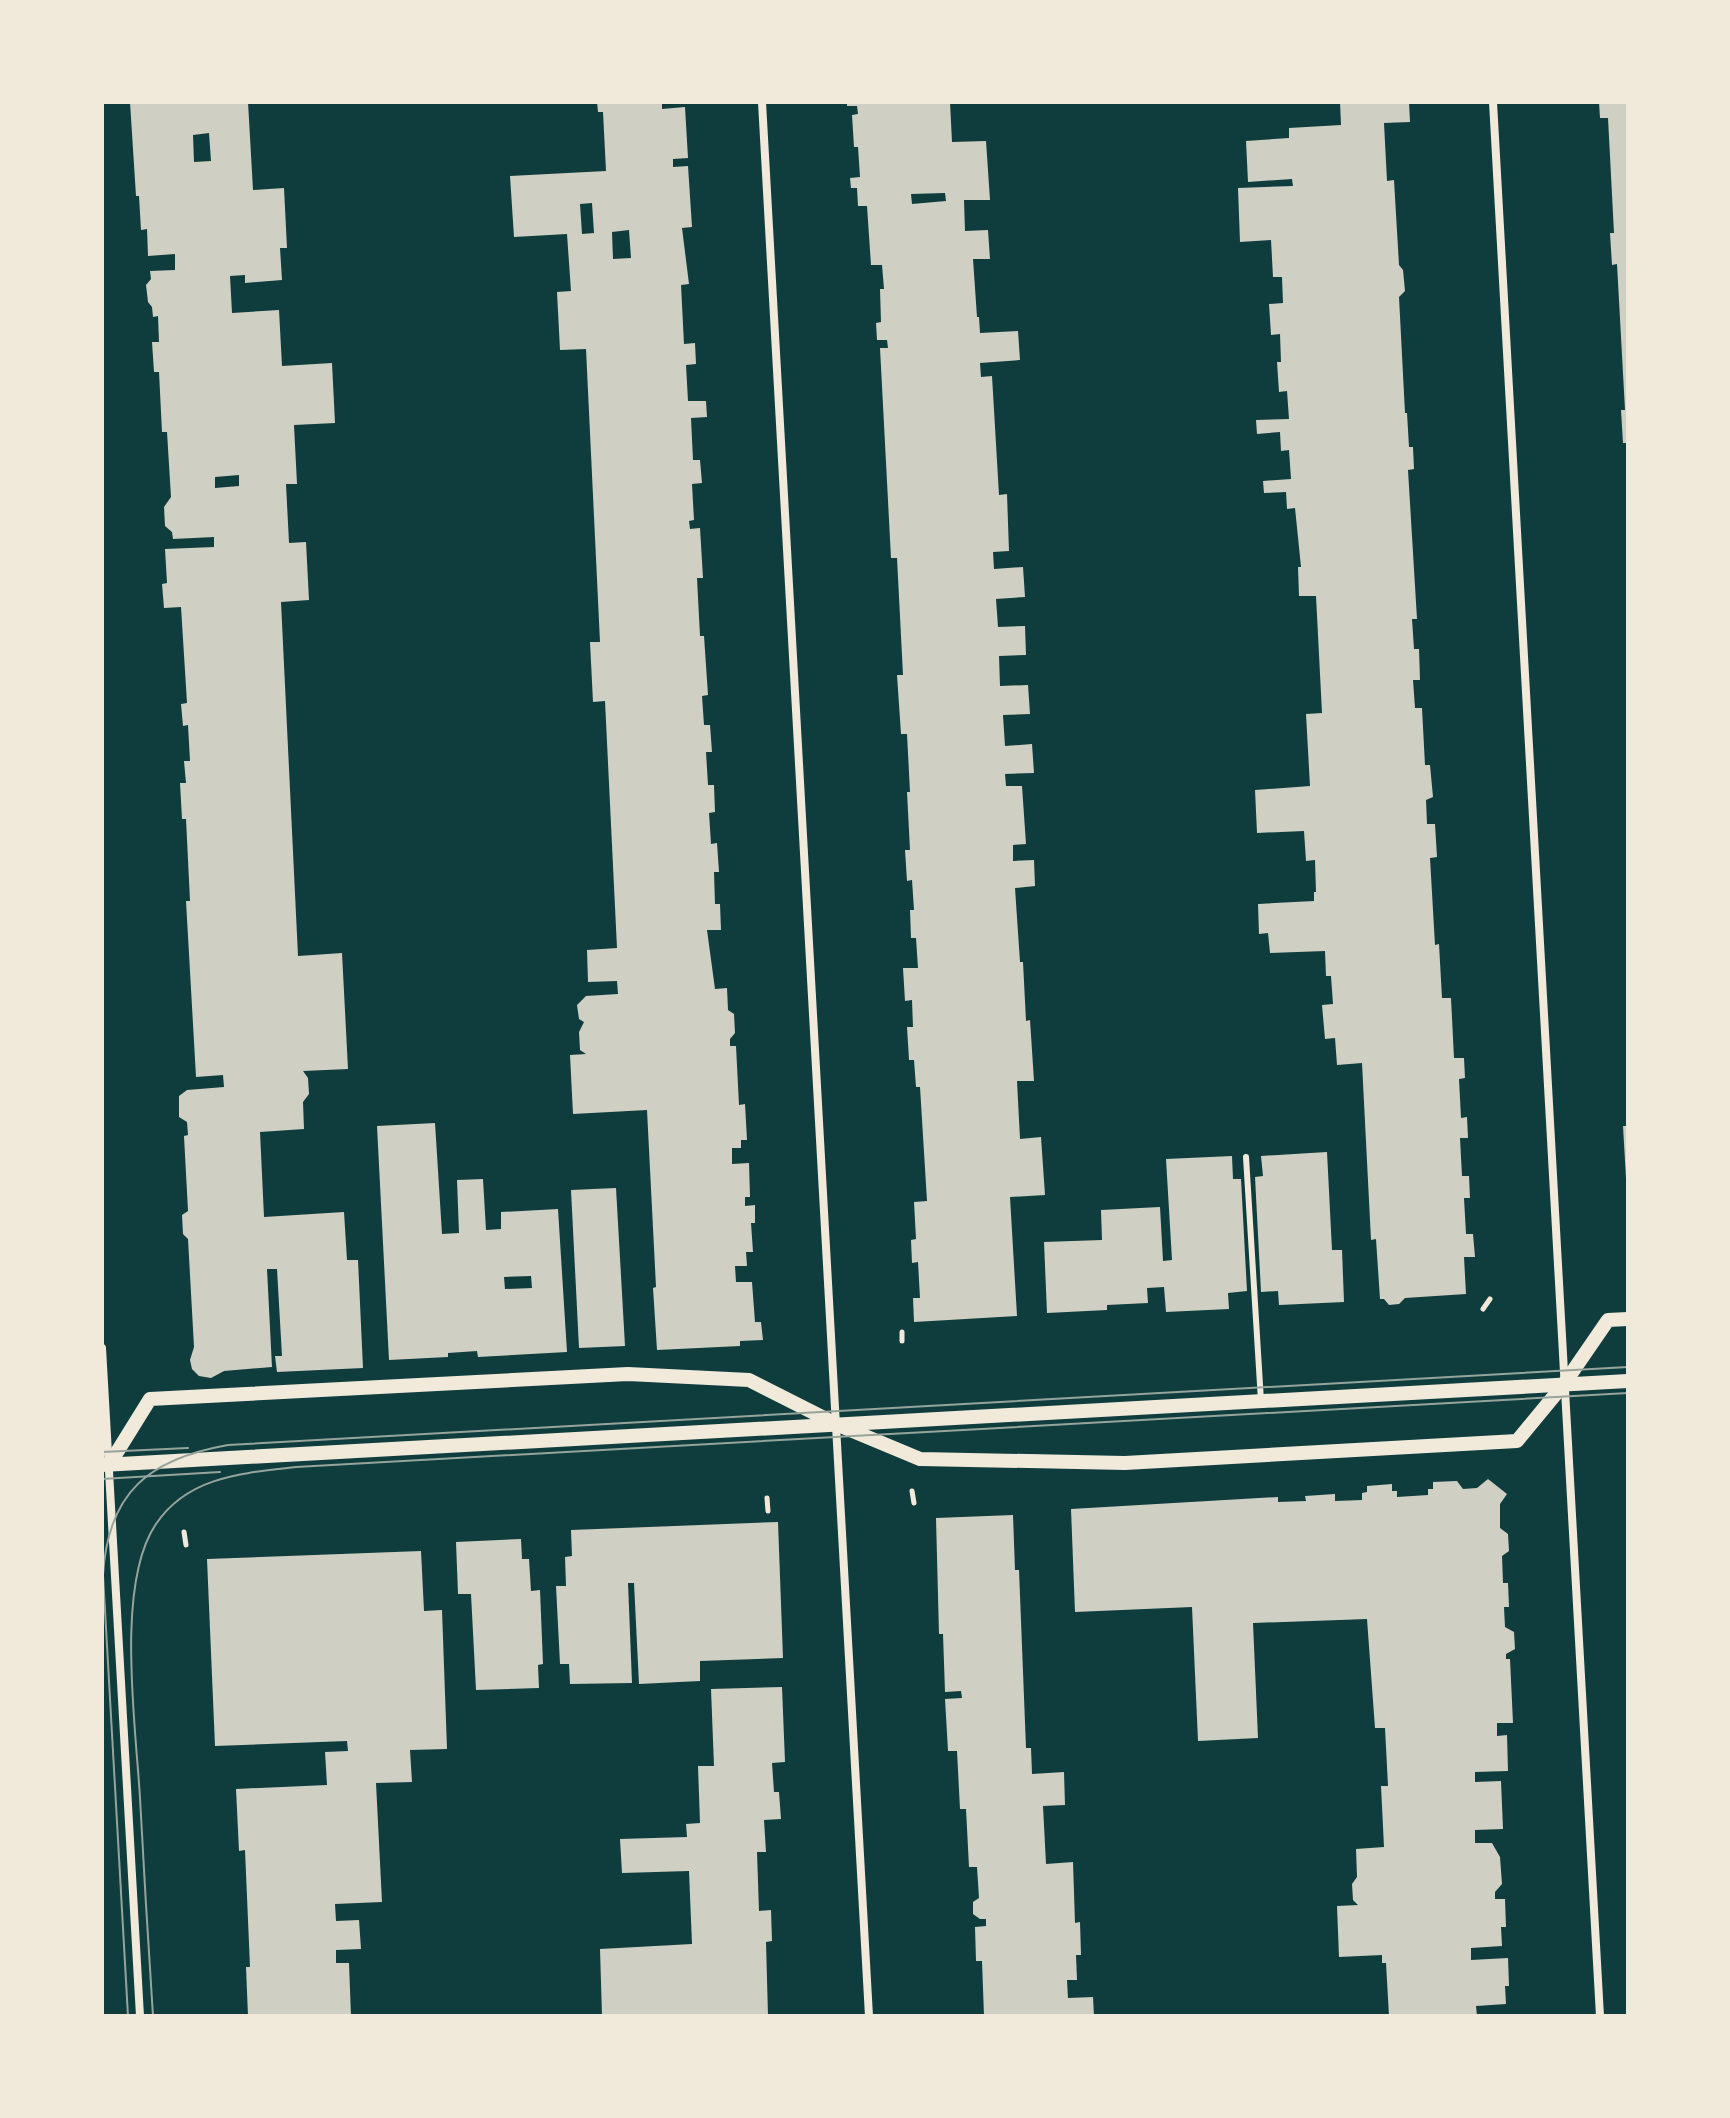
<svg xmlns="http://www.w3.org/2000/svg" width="1730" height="2118" font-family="Jost,sans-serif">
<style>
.building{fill:#cfcfc3;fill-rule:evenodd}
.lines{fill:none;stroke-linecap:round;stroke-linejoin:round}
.path{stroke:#f1e9da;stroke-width:5}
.service{stroke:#f1e9da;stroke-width:6}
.minor{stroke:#f1e9da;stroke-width:8}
.tertiary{stroke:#f1e9da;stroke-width:14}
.tram{stroke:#97a49c;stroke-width:2}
</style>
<rect width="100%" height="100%" fill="#0f3d3e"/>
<g class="building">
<path d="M 130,102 L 248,102 L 253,190 L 284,188 L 287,248 L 280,248 L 282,280 L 245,283 L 245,275 L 230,276 L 232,313 L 279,310 L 282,366 L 332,363 L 335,423 L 294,425 L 297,484 L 286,484 L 289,543 L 306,542 L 309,600 L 281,602 L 298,956 L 342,953 L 348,1069 L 303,1071 L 308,1078 L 309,1094 L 303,1102 L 304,1129 L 260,1132 L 264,1217 L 344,1212 L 347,1260 L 358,1260 L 363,1368 L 277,1372 L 275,1356 L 282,1356 L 277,1269 L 267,1269 L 272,1367 L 224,1371 L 211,1378 L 199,1376 L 192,1369 L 190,1360 L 194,1347 L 188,1239 L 183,1234 L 182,1215 L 188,1211 L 184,1136 L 188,1135 L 187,1122 L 179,1117 L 179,1096 L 187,1090 L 224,1087 L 223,1075 L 196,1077 L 186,901 L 190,901 L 186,819 L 182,819 L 180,783 L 186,783 L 184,761 L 190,761 L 188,725 L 183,726 L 181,704 L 187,703 L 181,607 L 164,608 L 162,584 L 167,583 L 165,549 L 214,547 L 214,537 L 173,539 L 172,532 L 165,526 L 164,507 L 171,497 L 167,432 L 162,432 L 159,372 L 154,372 L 152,342 L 159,342 L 158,316 L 153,317 L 152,307 L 148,302 L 146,285 L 151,279 L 150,271 L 175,270 L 175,254 L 148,256 L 147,229 L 141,230 L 139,196 L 136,196 ZM 209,133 L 211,161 L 194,162 L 193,135 ZM 239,475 L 239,486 L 215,488 L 215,477 Z"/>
<path d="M 597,102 L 662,102 L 662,109 L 685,107 L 688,158 L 673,159 L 673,167 L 688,166 L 692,227 L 682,228 L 689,284 L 681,285 L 684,344 L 695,343 L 696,364 L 686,365 L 688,401 L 706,401 L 707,417 L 691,418 L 693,460 L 700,460 L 702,483 L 692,484 L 694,520 L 689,521 L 690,529 L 700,528 L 703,578 L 697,578 L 700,636 L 704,636 L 708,695 L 702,696 L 704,725 L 710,725 L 712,752 L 706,752 L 708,785 L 714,785 L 715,812 L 709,813 L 711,844 L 717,843 L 719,872 L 714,872 L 715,904 L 720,904 L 721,930 L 707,930 L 715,989 L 727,988 L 728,1010 L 734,1014 L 735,1033 L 730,1039 L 730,1046 L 736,1046 L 739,1105 L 745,1104 L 747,1140 L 741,1140 L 741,1148 L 732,1148 L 732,1164 L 749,1163 L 750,1197 L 745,1197 L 745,1206 L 755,1205 L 755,1223 L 751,1223 L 753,1252 L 746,1252 L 747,1266 L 735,1266 L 736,1282 L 752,1282 L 755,1322 L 761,1322 L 763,1340 L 740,1341 L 740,1346 L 657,1350 L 653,1288 L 656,1287 L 647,1110 L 573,1114 L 570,1055 L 586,1054 L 580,1050 L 579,1032 L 584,1022 L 579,1019 L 577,1005 L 586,996 L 618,994 L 617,981 L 588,982 L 587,950 L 617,948 L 605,701 L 593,702 L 590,642 L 600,642 L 586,349 L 560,350 L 557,292 L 571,291 L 567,234 L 514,237 L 510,176 L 606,171 L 603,112 L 598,112 ZM 592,203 L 594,233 L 582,234 L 580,204 ZM 629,230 L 631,258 L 613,259 L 612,232 Z"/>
<path d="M 847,102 L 950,102 L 952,142 L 986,141 L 990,200 L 964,200 L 965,231 L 988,230 L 990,259 L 973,259 L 977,317 L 979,317 L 980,333 L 1018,331 L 1020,360 L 980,363 L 981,377 L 992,376 L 999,495 L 1007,494 L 1009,551 L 993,552 L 994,569 L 1023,567 L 1025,597 L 996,599 L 998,627 L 1025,626 L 1026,655 L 999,656 L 1000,686 L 1028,685 L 1030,714 L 1003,715 L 1005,746 L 1032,744 L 1034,773 L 1005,774 L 1006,786 L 1022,786 L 1026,844 L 1013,845 L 1013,861 L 1034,860 L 1035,886 L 1015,888 L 1020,962 L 1023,962 L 1026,1021 L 1030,1020 L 1034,1081 L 1017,1081 L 1020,1139 L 1041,1137 L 1045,1195 L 1010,1197 L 1017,1316 L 914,1322 L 913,1298 L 920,1298 L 918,1262 L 912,1263 L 911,1240 L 916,1239 L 914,1202 L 927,1201 L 920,1087 L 916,1087 L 914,1060 L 909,1060 L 907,1027 L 913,1027 L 912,1000 L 905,1001 L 903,968 L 918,968 L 916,938 L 911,938 L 910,910 L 914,910 L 912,880 L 907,881 L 905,850 L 910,850 L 907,792 L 910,792 L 907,734 L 901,734 L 897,675 L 903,675 L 897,558 L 891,558 L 880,348 L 888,348 L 887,340 L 877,340 L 876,323 L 881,322 L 880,289 L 884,289 L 882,265 L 871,265 L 867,206 L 858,206 L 857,188 L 851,188 L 850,178 L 860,177 L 858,147 L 854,147 L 852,115 L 858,114 L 857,106 L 847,106 ZM 945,193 L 946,201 L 912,204 L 911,194 Z"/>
<path d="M 1340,102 L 1409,102 L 1410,122 L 1384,123 L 1387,181 L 1394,180 L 1399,265 L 1403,270 L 1405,291 L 1399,297 L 1405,413 L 1407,413 L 1409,447 L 1413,447 L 1414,469 L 1408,470 L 1417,619 L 1412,619 L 1414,649 L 1419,649 L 1420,680 L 1413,680 L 1415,708 L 1422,708 L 1425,765 L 1430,765 L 1433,797 L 1426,800 L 1427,824 L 1435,824 L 1437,857 L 1430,858 L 1435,945 L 1439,944 L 1442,998 L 1451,998 L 1454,1058 L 1464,1058 L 1465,1078 L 1459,1079 L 1461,1118 L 1467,1117 L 1468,1138 L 1460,1138 L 1462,1176 L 1469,1176 L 1470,1198 L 1464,1198 L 1466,1234 L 1473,1234 L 1475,1257 L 1464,1257 L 1466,1294 L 1405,1298 L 1399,1304 L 1389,1305 L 1384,1299 L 1380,1299 L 1376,1239 L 1371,1240 L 1362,1063 L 1337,1065 L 1335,1038 L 1325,1039 L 1322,1005 L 1333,1004 L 1331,976 L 1326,976 L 1325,951 L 1270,953 L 1268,933 L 1259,934 L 1258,904 L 1314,901 L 1314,892 L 1316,892 L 1315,860 L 1306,861 L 1304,831 L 1257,833 L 1255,790 L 1310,786 L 1306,714 L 1322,713 L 1316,596 L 1299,596 L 1298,567 L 1301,567 L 1295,508 L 1287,509 L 1286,492 L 1264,493 L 1263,481 L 1291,479 L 1289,450 L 1281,451 L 1280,432 L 1257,434 L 1256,420 L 1289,419 L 1287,391 L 1279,392 L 1277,362 L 1281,362 L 1280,334 L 1271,335 L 1269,304 L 1283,303 L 1282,277 L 1273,277 L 1271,240 L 1240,242 L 1238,188 L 1293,186 L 1292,179 L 1248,182 L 1246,141 L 1289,138 L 1289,128 L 1341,125 Z"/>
<path d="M 1599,102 L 1628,102 L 1628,443 L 1623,443 L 1621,410 L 1625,410 L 1617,264 L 1612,265 L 1610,233 L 1614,233 L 1608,118 L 1600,118 Z"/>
<path d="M 435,1123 L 442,1234 L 459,1233 L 457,1180 L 483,1179 L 486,1230 L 501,1229 L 501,1212 L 558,1209 L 567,1352 L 478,1357 L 477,1351 L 448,1353 L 448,1357 L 389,1360 L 377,1126 ZM 531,1276 L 532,1288 L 505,1289 L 504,1277 Z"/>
<path d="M 1623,1126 L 1628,1126 L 1628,1178 L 1626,1178 Z"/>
<path d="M 1327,1152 L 1332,1250 L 1342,1250 L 1344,1302 L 1279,1305 L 1278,1291 L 1261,1292 L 1255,1177 L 1263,1176 L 1261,1156 Z"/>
<path d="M 1232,1156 L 1233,1179 L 1241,1179 L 1247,1291 L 1228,1293 L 1229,1309 L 1166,1312 L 1164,1287 L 1147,1288 L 1148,1303 L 1107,1305 L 1107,1310 L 1047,1313 L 1044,1242 L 1102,1240 L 1101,1210 L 1160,1207 L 1163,1261 L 1172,1260 L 1166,1159 Z"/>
<path d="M 616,1188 L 625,1346 L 579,1348 L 571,1190 Z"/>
<path d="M 1488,1479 L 1507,1494 L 1500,1504 L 1500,1528 L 1508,1534 L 1509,1551 L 1502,1556 L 1503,1583 L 1508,1583 L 1509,1607 L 1504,1607 L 1505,1627 L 1514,1632 L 1515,1649 L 1506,1654 L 1506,1659 L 1510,1659 L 1513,1723 L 1497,1723 L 1497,1736 L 1507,1735 L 1508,1771 L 1475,1772 L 1475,1782 L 1501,1781 L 1503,1829 L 1475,1830 L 1475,1843 L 1492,1843 L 1500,1857 L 1502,1884 L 1495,1892 L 1495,1899 L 1505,1899 L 1506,1927 L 1501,1927 L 1502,1946 L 1471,1948 L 1471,1960 L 1508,1958 L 1509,1986 L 1505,1986 L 1506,2004 L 1476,2006 L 1477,2016 L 1389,2016 L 1386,1963 L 1382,1963 L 1382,1955 L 1339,1957 L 1337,1906 L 1358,1905 L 1353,1900 L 1352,1884 L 1357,1877 L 1356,1849 L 1384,1847 L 1381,1786 L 1388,1786 L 1385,1728 L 1375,1728 L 1367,1619 L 1253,1623 L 1258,1738 L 1198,1741 L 1192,1607 L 1075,1612 L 1071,1509 L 1278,1497 L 1278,1502 L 1306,1501 L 1305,1496 L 1335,1494 L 1335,1501 L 1362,1500 L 1362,1493 L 1367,1492 L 1367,1486 L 1392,1484 L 1392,1491 L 1397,1491 L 1397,1497 L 1428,1495 L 1428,1489 L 1433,1489 L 1433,1482 L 1457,1481 L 1463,1489 L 1477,1488 Z"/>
<path d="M 1013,1515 L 1015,1570 L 1019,1570 L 1026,1748 L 1031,1748 L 1032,1774 L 1064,1772 L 1065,1805 L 1043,1806 L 1046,1864 L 1073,1862 L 1075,1923 L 1080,1922 L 1081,1955 L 1076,1955 L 1077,1980 L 1067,1980 L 1068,1998 L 1093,1997 L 1094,2016 L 984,2016 L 982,1961 L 976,1961 L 975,1927 L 986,1926 L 986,1919 L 980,1919 L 973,1914 L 973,1902 L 979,1898 L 977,1867 L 969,1867 L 966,1809 L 960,1809 L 957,1751 L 948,1751 L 945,1699 L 962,1698 L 961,1691 L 945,1692 L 943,1634 L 939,1634 L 936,1518 Z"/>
<path d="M 778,1522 L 783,1658 L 700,1661 L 700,1681 L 639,1684 L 634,1583 L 628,1583 L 632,1683 L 570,1684 L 569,1664 L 560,1664 L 556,1586 L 566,1586 L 565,1557 L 572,1556 L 571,1530 Z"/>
<path d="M 521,1539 L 522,1559 L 529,1559 L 531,1591 L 540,1590 L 543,1664 L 538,1665 L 539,1688 L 476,1690 L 471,1594 L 458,1594 L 456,1542 Z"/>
<path d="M 421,1551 L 424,1611 L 442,1610 L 447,1749 L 410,1750 L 412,1782 L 376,1783 L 382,1902 L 335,1904 L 336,1921 L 359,1920 L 361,1949 L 336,1950 L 336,1963 L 349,1963 L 351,2016 L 248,2016 L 246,1967 L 250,1967 L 245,1850 L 239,1851 L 236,1789 L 327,1785 L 325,1752 L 348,1751 L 347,1741 L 215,1746 L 207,1559 Z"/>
<path d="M 782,1687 L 785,1762 L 772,1763 L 774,1792 L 779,1792 L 781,1819 L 764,1820 L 766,1852 L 757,1852 L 759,1911 L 771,1910 L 772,1941 L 766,1942 L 768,2016 L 602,2016 L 600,1949 L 692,1944 L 689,1871 L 622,1873 L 620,1839 L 687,1837 L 686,1824 L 700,1823 L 698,1766 L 714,1766 L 711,1689 Z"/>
</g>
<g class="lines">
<g class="path">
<path d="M 1483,1309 L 1490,1299"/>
<path d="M 902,1332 L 902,1341"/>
<path d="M 912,1491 L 914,1503"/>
<path d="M 767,1498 L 768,1511"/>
<path d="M 184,1532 L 186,1545"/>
</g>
<path class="service" d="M 1246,1157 L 1261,1401"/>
<g class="minor">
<path d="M 762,102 L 869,2016"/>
<path d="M 1493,102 L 1600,2016"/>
<path d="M 102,1348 L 140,2016"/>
</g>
<g class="tertiary">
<path d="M 102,1465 L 1628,1381"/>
<path d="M 109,1465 L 150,1399 L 628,1374 L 749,1380 L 836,1424 L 920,1459 L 1125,1463 L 1517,1441 L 1564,1384 L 1608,1320 L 1628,1319"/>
</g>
<g class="tram">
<path d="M 102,1452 L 188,1448"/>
<path d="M 102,1479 L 220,1472"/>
<path d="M 128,2016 L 103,1575 C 108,1492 149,1459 228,1445 L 1628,1367"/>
<path d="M 153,2016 C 148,1943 144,1871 140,1798 C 136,1727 115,1584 156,1524 C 188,1476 244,1473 296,1467 L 1628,1393"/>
</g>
</g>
<rect width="1730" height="2118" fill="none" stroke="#f1e9da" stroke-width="208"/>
</svg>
